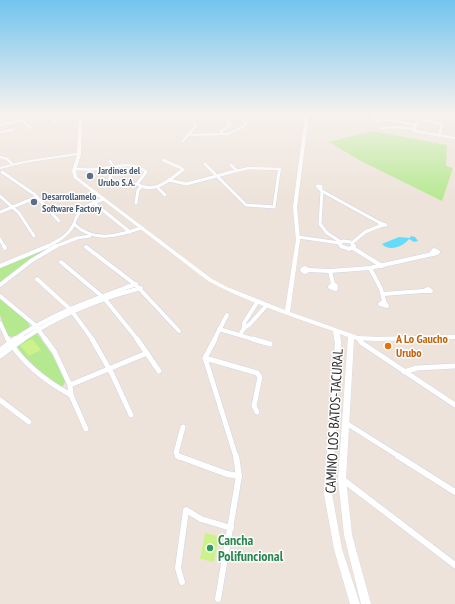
<svg xmlns="http://www.w3.org/2000/svg" width="455" height="604" font-family="'PT Sans Narrow',sans-serif">
<style>
.green{fill:#b5e990}
.pitch{fill:#cdf28b}
.water{fill:#62dcfa}
.lines{fill:none;stroke-linecap:round;stroke-linejoin:round}
.street-far4-casing{stroke:#cfd4e4;stroke-width:3}
.street-far3-casing{stroke:#cfd4e4;stroke-width:4}
.street-far2-casing{stroke:#cfd4e4;stroke-width:5}
.street-far1-casing{stroke:#cfd4e4;stroke-width:6}
.street-casing{stroke:#cfd4e4;stroke-width:7}
.secondary-casing{stroke:#cfd4e4;stroke-width:0.5}
.street-far4{stroke:#fff;stroke-width:2.5}
.street-far3{stroke:#fff;stroke-width:3}
.street-far2{stroke:#fff;stroke-width:4}
.street-far1{stroke:#fff;stroke-width:5}
.street{stroke:#fff;stroke-width:6}
.secondary{fill:#fff;fill-rule:evenodd}
.service-dot{fill:#5c6f8a;stroke:#fff;stroke-width:1.5}
.food-dot{fill:#e8710a;stroke:#fff;stroke-width:1.5}
.leisure-dot{fill:#2e9e5b;stroke:#fff;stroke-width:1.5}
.labels{text-anchor:middle;stroke-width:3;stroke-linejoin:round;paint-order:stroke}
.far-service-label{font-size:10px;font-weight:bold;fill:#4e5e75;stroke:#fff;text-anchor:start}
.food-label{font-size:12px;font-weight:bold;fill:#c56008;stroke:#fff;text-anchor:start}
.near-street-label{font-size:14px;fill:#292929;stroke:#fff}
.near-leisure-label{font-size:14px;font-weight:bold;fill:#27864d;stroke:#fff;text-anchor:start}
</style>
<rect width="100%" height="100%" fill="#ede3da"/>
<g class="green">
<path d="M 373,131 L 447,145 L 446,166 L 453,168 L 442,201 L 361,161 L 329,142 Z"/>
<path d="M 47,248 L 48,249 L 0,283 L 0,268 Z"/>
<path d="M 0,299 C 7,305 30,319 30,327 L 15,336 L 8,337 L 0,315 Z"/>
<path d="M 37,333 L 53,356 L 64,379 L 65,382 L 63,386 L 61,387 C 43,375 29,362 15,346 Z"/>
</g>
<g class="pitch">
<path d="M 32,339 L 41,350 L 29,356 L 20,345 Z"/>
<path d="M 205,533 L 219,536 L 214,562 L 200,559 Z"/>
</g>
<path class="water" d="M 411,236 L 415,237 L 418,241 L 414,242 L 409,239 C 403,247 389,252 382,244 L 399,237 L 410,238 Z"/>
<g class="lines">
<g class="street-far4-casing">
<g id="street-far4">
<path d="M 220,114 L 230,124 L 230,126 L 221,131 L 222,134 L 228,134 L 246,125 L 245,122 L 233,114"/>
<path d="M 286,114 L 288,115"/>
<path d="M 378,114 L 373,119 L 379,121 L 383,119"/>
<path d="M 417,114 L 418,119 L 414,131 L 455,138"/>
<path d="M 47,116 L 56,123"/>
<path d="M 376,116 L 382,117 L 383,119 L 415,125"/>
<path d="M 0,119 L 5,124"/>
<path d="M 191,119 L 202,116 L 224,119"/>
<path d="M 418,119 L 442,124 L 439,136"/>
<path d="M 23,121 L 31,128"/>
<path d="M 0,125 L 53,114"/>
<path d="M 382,128 L 398,127 L 414,129"/>
<path d="M 1,132 L 13,130"/>
<path d="M 190,135 L 222,134"/>
<path d="M 183,141 L 195,127 L 195,123 L 186,114"/>
<path d="M 0,157 L 7,159 L 12,164"/>
<path d="M 163,160 L 181,168 L 183,170 L 178,173"/>
<path d="M 110,161 L 114,167 L 112,173"/>
<path d="M 205,164 L 214,173"/>
<path d="M 231,165 L 237,171"/>
<path d="M 74,169 C 83,169 91,170 100,169 C 114,167 134,160 146,172 L 145,173"/>
<path d="M 2,172 L 4,173"/>
<path d="M 227,173 L 249,168 L 280,169 L 279,173"/>
</g>
</g>
<g class="street-far3-casing">
<g id="street-far3">
<path d="M 2,172 L 34,194 L 59,221"/>
<path d="M 146,172 L 137,184 C 153,194 167,182 180,172"/>
<path d="M 213,172 L 217,176"/>
<path d="M 217,176 L 246,205 L 274,207 L 279,172"/>
<path d="M 217,176 L 231,172"/>
<path d="M 109,180 L 112,172"/>
<path d="M 169,180 L 186,184 L 217,176"/>
<path d="M 123,187 L 137,184"/>
<path d="M 158,188 L 165,195"/>
<path d="M 321,189 L 321,186 L 317,186 L 322,191 L 320,224 L 327,233 L 341,242"/>
<path d="M 322,191 L 380,223 L 380,226 L 365,232 L 352,243"/>
<path d="M 0,196 L 19,213 L 34,236"/>
<path d="M 104,199 C 90,204 78,208 74,224 C 93,243 118,236 141,228"/>
<path d="M 94,203 L 130,232"/>
<path d="M 136,203 L 138,190 L 141,187"/>
<path d="M 0,212 L 37,197"/>
<path d="M 380,223 L 386,225 L 380,226"/>
<path d="M 298,237 L 340,243"/>
<path d="M 0,239 L 4,247"/>
<path d="M 46,247 C 58,241 68,236 74,224"/>
<path d="M 54,247 L 77,238 L 90,236"/>
<path d="M 342,247 L 339,244 L 343,241 L 351,242 L 354,246 L 352,247"/>
</g>
</g>
<g class="street-far2-casing">
<g id="street-far2">
<path d="M 4,246 L 5,248"/>
<path d="M 341,246 L 349,249 L 354,246"/>
<path d="M 86,247 L 136,285 L 179,331"/>
<path d="M 353,248 L 382,266"/>
<path d="M 61,262 L 104,298 L 138,340"/>
<path d="M 0,266 L 48,246"/>
<path d="M 305,268 L 309,270 L 305,272 L 302,270 Z"/>
<path d="M 370,268 L 381,289 L 384,301"/>
<path d="M 309,270 L 330,271 L 370,268 L 437,253 L 438,252 L 434,250 L 431,254"/>
<path d="M 330,271 L 333,284"/>
<path d="M 37,279 L 71,310 L 93,340"/>
<path d="M 333,284 L 336,286 L 336,289 L 330,287 Z"/>
<path d="M 0,285 L 31,261 L 56,246"/>
<path d="M 428,289 L 431,291 L 423,291 Z"/>
<path d="M 383,294 L 423,291"/>
<path d="M 0,296 L 35,325 L 46,340"/>
<path d="M 384,301 L 387,306 L 380,304 Z"/>
<path d="M 0,323 L 8,340"/>
<path d="M 244,328 L 250,324 L 267,305"/>
<path d="M 219,329 L 256,340"/>
<path d="M 240,335 L 244,328 L 244,323 L 258,301"/>
<path d="M 358,338 L 360,340"/>
<path d="M 14,340 C 52,313 92,300 136,284"/>
<path d="M 22,340 C 59,315 98,299 141,288"/>
<path d="M 214,340 L 227,315"/>
</g>
</g>
<g class="street-far1-casing">
<g id="street-far1">
<path d="M 8,339 C 23,364 45,381 71,395"/>
<path d="M 45,339 L 54,351 L 70,385 L 71,395 L 86,429"/>
<path d="M 92,339 L 112,374 L 131,415"/>
<path d="M 137,339 L 159,371"/>
<path d="M 215,339 L 205,358 L 236,457"/>
<path d="M 253,339 L 270,344"/>
<path d="M 359,339 L 362,343 L 455,405"/>
<path d="M 0,350 L 15,339"/>
<path d="M 0,356 L 23,339"/>
<path d="M 205,358 L 257,373 L 260,377 L 254,406 L 257,412"/>
<path d="M 404,372 L 417,368 L 455,366"/>
<path d="M 70,385 L 147,353"/>
<path d="M 0,400 L 29,422"/>
<path d="M 346,423 L 400,457"/>
<path d="M 179,457 L 176,453 L 183,427"/>
</g>
</g>
<g class="street-casing">
<g id="street">
<path d="M 178,456 L 227,474 L 239,476"/>
<path d="M 398,456 L 455,492"/>
<path d="M 342,479 L 455,565"/>
<path d="M 182,582 L 178,568 L 186,510 L 201,519 L 231,528"/>
<path d="M 218,599 L 239,476 L 236,456"/>
</g>
</g>
<g class="secondary-casing">
<path id="secondary" d="M 79,114 L 82,114 L 81,154 L 76,171 L 77,177 L 212,279 L 227,287 L 285,310 L 296,240 L 293,207 L 304,122 L 304,114 L 308,114 L 308,122 L 297,207 L 300,240 L 290,312 L 358,336 L 377,337 L 455,335 L 455,339 L 377,341 L 358,340 L 354,339 L 346,479 L 352,535 L 371,604 L 361,604 L 344,535 L 338,479 L 348,337 L 340,334 L 341,343 L 332,494 L 342,549 L 360,604 L 350,604 L 334,549 L 324,494 L 335,343 L 333,331 C 291,317 248,302 208,281 L 74,178 L 72,171 L 77,155 L 24,163 L 0,169 L 0,167 L 24,161 L 77,153 Z"/>
</g>
<use href="#street-far4" class="street-far4"/>
<use href="#street-far3" class="street-far3"/>
<use href="#street-far2" class="street-far2"/>
<use href="#street-far1" class="street-far1"/>
<use href="#street" class="street"/>
<use href="#secondary" class="secondary"/>
</g>
<linearGradient id="sky" x2="0" y2="1"><stop stop-color="#72c4ef"/><stop offset="0.57" stop-color="#f7f2ee"/><stop offset="1" stop-color="#f7f2ee" stop-opacity="0"/></linearGradient>
<rect width="455" height="199" fill="url(#sky)"/>
<g class="service-dot">
<circle cx="90" cy="176" r="4"/>
<circle cx="34" cy="202" r="4"/>
</g>
<circle class="food-dot" cx="388" cy="346" r="4"/>
<circle class="leisure-dot" cx="210" cy="548" r="4"/>
<g class="labels">
<g class="far-service-label">
<text x="98" y="174">Jardines del<tspan x="98" dy="12">Urubo S.A.</tspan></text>
<text x="42" y="200">Desarrollamelo<tspan x="42" dy="12">Software Factory</tspan></text>
</g>
<g class="food-label">
<text x="396" y="343">A Lo Gaucho<tspan x="396" dy="14">Urubo</tspan></text>
</g>
<g class="near-street-label">
<text transform="translate(334 421) rotate(-87)" y="5">CAMINO LOS BATOS-TACURAL</text>
</g>
<g class="near-leisure-label">
<text x="218" y="545">Cancha<tspan x="218" dy="16">Polifuncional</tspan></text>
</g>
</g>
</svg>
